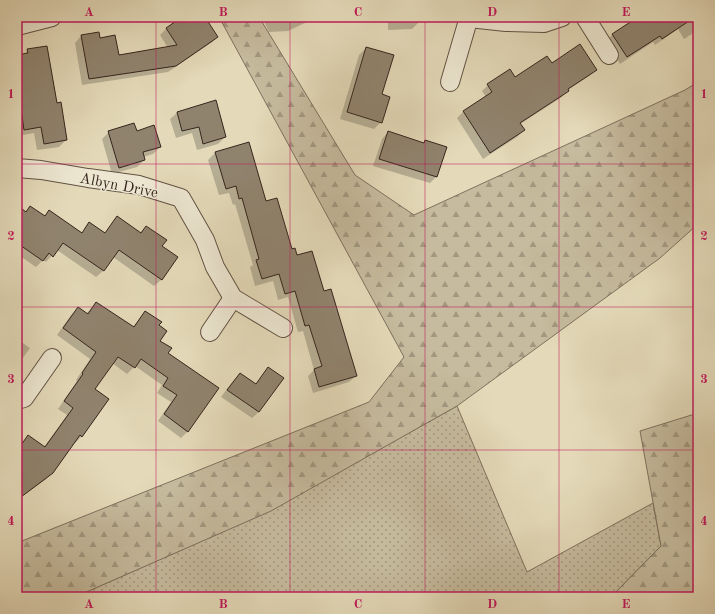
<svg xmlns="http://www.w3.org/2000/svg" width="715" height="614" font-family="'Old Standard TT',serif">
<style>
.grass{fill:url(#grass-dots);stroke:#7e705e}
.forest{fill:url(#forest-firs);stroke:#7e705e}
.shadow{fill:#0003}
.building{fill:#90836e;stroke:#36251d}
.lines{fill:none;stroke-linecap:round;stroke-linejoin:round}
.minor-casing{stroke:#625244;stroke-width:20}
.minor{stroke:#ede7d2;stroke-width:18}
.grid{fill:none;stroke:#c2185b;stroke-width:1;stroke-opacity:0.55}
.labels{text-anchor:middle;stroke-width:3;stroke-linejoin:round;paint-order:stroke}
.street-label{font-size:15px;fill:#36251d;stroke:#ede7d2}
.neatline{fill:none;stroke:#c2185b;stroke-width:1.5}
.grid-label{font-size:13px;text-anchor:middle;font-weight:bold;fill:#c2185b}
</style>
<defs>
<pattern id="grass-dots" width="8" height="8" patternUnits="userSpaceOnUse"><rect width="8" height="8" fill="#c6bb9e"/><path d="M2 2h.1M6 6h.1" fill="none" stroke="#a29880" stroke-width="1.8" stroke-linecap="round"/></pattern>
<pattern id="forest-firs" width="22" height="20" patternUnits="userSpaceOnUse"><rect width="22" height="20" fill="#c6bb9e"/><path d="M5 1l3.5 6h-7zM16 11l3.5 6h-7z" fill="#a29880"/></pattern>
</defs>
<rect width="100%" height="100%" fill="#e4dab9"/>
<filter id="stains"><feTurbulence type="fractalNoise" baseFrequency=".005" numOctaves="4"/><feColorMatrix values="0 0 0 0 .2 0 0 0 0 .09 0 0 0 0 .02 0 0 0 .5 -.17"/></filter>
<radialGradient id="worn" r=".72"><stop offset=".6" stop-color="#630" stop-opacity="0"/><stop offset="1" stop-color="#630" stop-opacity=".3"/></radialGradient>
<path class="grass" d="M 457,406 L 527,572 L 653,503 L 661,546 L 611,597 L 75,597 L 271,510 Z"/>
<g class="forest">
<path d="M 219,17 L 259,17 L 355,175 L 414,215 L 685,90 L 698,82 L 698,224 L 660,258 L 457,406 L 271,511 L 75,597 L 17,597 L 17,543 L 369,402 L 404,357 Z"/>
<path d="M 698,413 L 698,597 L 611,597 L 661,546 L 640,431 Z"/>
</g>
<g class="shadow">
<path d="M 184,17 L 204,17 L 217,37 L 211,43 L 168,72 L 82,85 L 75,43 L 81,36 L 99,39 L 118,56 L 168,48 L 160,35 L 166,29 Z"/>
<path d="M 262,17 L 313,17 L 309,21 L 288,31 L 269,32 Z"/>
<path d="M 388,17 L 418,17 L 419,22 L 412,29 L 388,30 Z"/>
<path d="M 638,17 L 698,17 L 698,30 L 684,39 L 678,29 L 655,45 L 653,42 L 620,64 L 606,41 L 613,34 Z"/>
<path d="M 366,48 L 381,95 L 381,122 L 374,129 L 340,119 L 359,55 Z"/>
<path d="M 28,50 L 56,104 L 66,140 L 59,147 L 37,150 L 34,133 L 18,136 L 17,56 L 23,55 Z"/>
<path d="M 551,65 L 596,70 L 589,76 L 568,90 L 562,97 L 520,124 L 524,130 L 517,137 L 483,159 L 457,118 L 463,112 L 486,97 L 482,91 L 488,85 L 515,78 Z"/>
<path d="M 215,101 L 225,137 L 218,144 L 197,150 L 192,133 L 176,138 L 170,119 L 177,113 Z"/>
<path d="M 109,132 L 136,132 L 160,147 L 153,154 L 143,157 L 144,160 L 137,167 L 112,174 L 102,139 Z"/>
<path d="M 388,132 L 423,144 L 437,176 L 430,183 L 373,166 L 382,139 Z"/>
<path d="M 249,143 L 266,202 L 291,250 L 323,292 L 356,376 L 349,382 L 313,393 L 308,376 L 314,370 L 303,331 L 298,332 L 288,297 L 278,300 L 273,281 L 255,286 L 250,267 L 253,265 L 235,204 L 233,205 L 229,193 L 219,195 L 208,160 L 215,153 Z"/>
<path d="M 17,207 L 25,212 L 30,207 L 44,217 L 49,212 L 81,234 L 89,224 L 104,234 L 118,217 L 140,233 L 146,227 L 161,246 L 177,257 L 161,280 L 154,286 L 113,257 L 103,271 L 96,277 L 57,250 L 46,262 L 43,260 L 36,267 L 17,254 Z"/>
<path d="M 96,303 L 132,328 L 145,312 L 158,326 L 159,341 L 167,353 L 188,431 L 181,438 L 158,421 L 171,402 L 157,393 L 162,385 L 135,366 L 127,374 L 112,363 L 94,389 L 82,436 L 75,443 L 74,442 L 52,473 L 45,480 L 17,500 L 17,450 L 28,436 L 44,447 L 67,415 L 58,409 L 77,381 L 76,380 L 90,359 L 57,335 L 71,315 L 78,308 L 86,314 Z"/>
<path d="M 17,339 L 30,348 L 17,366 Z"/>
<path d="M 268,368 L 259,412 L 252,418 L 221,397 L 233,381 L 240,374 L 255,385 Z"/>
</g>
<g class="building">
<path d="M 182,17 L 205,17 L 218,37 L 176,66 L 89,79 L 81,35 L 99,32 L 100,38 L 115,35 L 119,55 L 177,45 L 166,28 Z"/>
<path d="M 638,17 L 695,17 L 662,39 L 660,36 L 627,57 L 612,34 Z"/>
<path d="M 580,44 L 597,70 L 568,89 L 569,91 L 520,123 L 525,130 L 490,153 L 463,111 L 492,92 L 487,84 L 510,69 L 515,77 L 547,56 L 552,63 Z"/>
<path d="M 47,46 L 57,103 L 61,102 L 67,140 L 44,144 L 41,127 L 24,130 L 17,81 L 17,55 L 28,53 L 27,49 Z"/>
<path d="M 366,47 L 394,55 L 382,94 L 390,97 L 382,123 L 347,112 Z"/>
<path d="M 216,100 L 226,137 L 203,144 L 199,127 L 182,131 L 177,112 Z"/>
<path d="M 134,123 L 137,131 L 154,125 L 161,147 L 143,152 L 145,160 L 119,168 L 108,131 Z"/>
<path d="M 388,131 L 424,143 L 425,140 L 447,147 L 437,177 L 379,159 Z"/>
<path d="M 249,142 L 266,201 L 277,198 L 292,249 L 295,248 L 297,255 L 312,251 L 324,291 L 331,289 L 357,376 L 319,387 L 314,369 L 322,366 L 309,325 L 305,326 L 295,291 L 285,294 L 279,274 L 262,279 L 256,260 L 259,259 L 242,198 L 239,199 L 236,186 L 226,189 L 215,152 Z"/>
<path d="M 17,205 L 26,212 L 30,206 L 45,216 L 49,210 L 82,233 L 89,222 L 105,233 L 117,216 L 141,233 L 146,226 L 167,240 L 162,246 L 178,257 L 162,280 L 119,250 L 104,271 L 63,243 L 53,257 L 49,253 L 43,261 L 17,243 Z"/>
<path d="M 96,302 L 134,327 L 145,311 L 162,322 L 159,325 L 167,331 L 160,341 L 172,348 L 168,353 L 219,388 L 188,432 L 164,414 L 177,395 L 163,386 L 168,378 L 141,359 L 135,368 L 118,357 L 95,389 L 109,399 L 82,437 L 80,435 L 53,473 L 17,500 L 17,451 L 28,435 L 45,447 L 73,408 L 64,401 L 83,374 L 82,373 L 96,352 L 63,328 L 78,307 L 88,314 Z"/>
<path d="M 268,367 L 284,378 L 259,412 L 227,390 L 240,373 L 256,384 Z"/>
</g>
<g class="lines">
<g class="minor-casing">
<g id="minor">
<path d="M 585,17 L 609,55"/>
<path d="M 469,18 L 506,22 L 544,23 L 562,17"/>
<path d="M 17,26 L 52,17"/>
<path d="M 450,82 L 469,17"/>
<path d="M 17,168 L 41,170 L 88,178 L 139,185 L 181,198 L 205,240 L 215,267 L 233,298 L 283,328"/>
<path d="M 210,332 L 233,298"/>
<path d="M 17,400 L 24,398 L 52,358"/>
</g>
</g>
<use href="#minor" class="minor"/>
</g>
<path class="grid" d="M 156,17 L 156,597M 290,17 L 290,597M 425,17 L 425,597M 559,17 L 559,597M 17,164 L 698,164M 17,307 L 698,307M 17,450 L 698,450"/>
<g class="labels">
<g class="street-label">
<text transform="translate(119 185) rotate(11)" y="5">Albyn Drive</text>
</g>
</g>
<rect width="715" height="614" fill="none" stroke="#e4dab9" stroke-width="44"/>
<rect x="22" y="22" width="671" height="570" class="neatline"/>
<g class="grid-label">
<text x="89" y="16">A</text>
<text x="223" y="16">B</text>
<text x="358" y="16">C</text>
<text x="492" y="16">D</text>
<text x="626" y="16">E</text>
<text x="11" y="98">1</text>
<text x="704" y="98">1</text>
<text x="11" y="240">2</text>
<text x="704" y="240">2</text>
<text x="11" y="383">3</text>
<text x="704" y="383">3</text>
<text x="11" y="525">4</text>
<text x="704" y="525">4</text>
<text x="89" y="608">A</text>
<text x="223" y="608">B</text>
<text x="358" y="608">C</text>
<text x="492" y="608">D</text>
<text x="626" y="608">E</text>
</g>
<rect width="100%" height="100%" filter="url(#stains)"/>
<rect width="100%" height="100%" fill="url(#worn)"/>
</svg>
